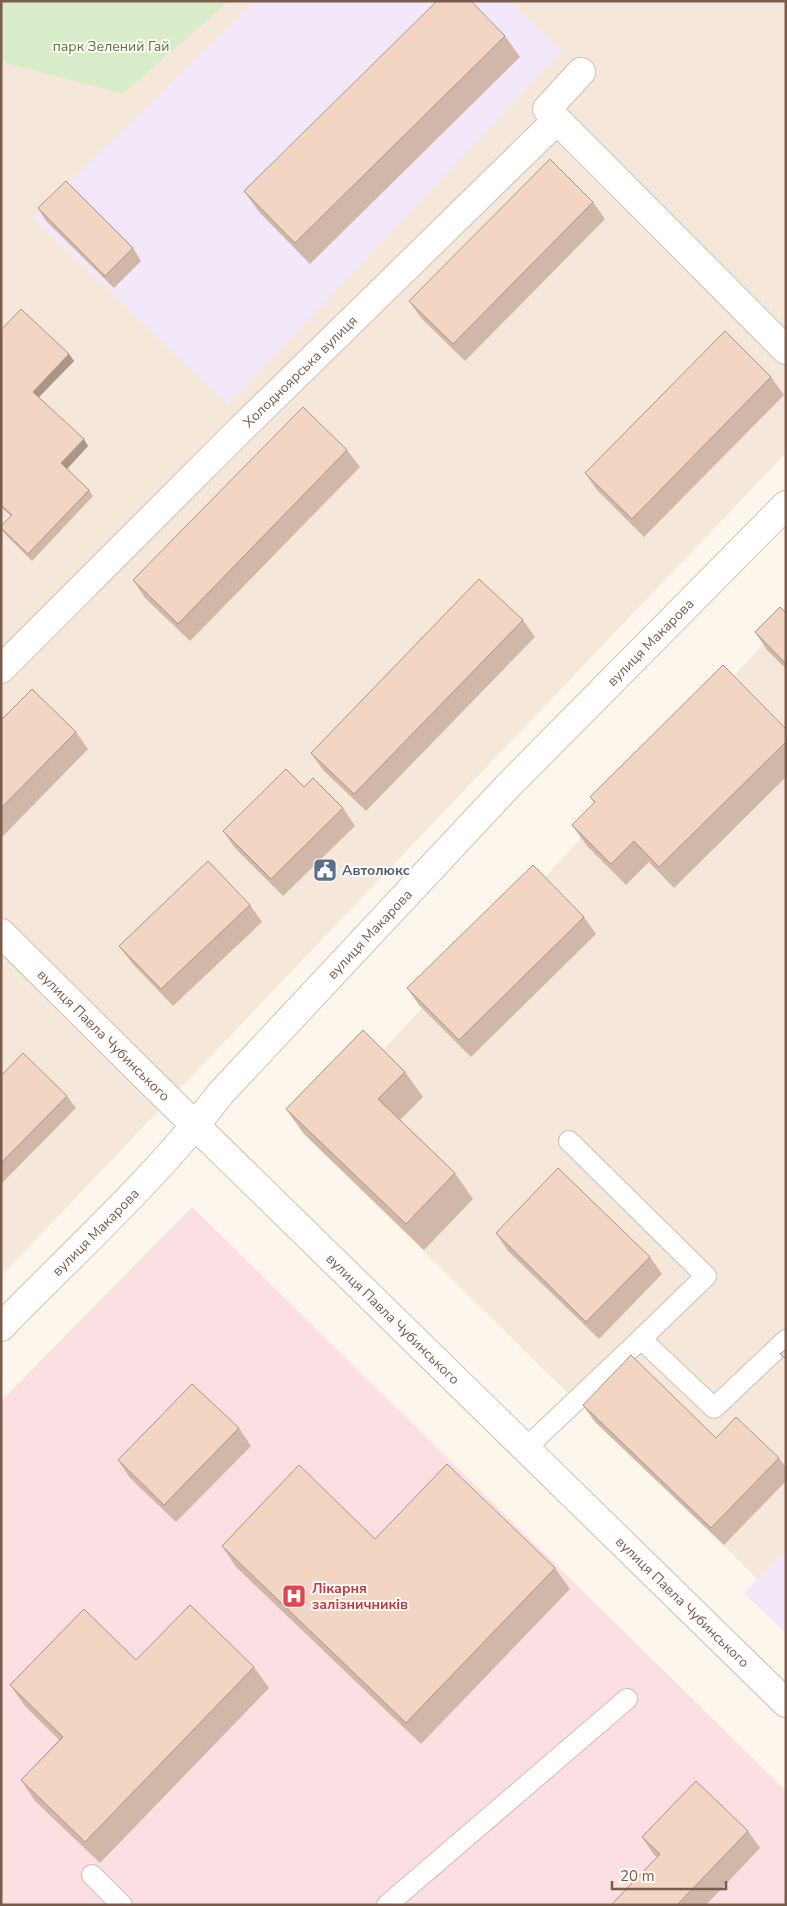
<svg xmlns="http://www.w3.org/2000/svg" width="787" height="1906" font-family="'Nunito Sans',sans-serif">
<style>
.residential{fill:#f5e8da}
.education{fill:#f3e8fa}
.medical{fill:#fbdfe3}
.green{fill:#d8ecc9}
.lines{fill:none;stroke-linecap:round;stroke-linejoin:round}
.lane-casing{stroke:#d1beb0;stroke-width:22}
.street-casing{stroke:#d1beb0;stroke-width:30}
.secondary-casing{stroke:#d6c0b0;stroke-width:30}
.lane{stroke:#fff;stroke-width:20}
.street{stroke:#fff;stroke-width:28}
.secondary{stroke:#fff;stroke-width:28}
.wall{fill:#d1b7a8}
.shaded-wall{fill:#aa9588}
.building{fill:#f3d5c3;stroke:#aa9588}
.labels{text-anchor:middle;stroke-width:4;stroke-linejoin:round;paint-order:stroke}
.park-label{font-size:14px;fill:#537a41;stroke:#fffaf3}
.street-label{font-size:14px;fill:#7a5c4d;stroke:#fffaf3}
.service-label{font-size:14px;font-weight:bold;fill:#4e5e75;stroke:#fffaf3;text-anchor:start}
.health-label{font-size:14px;font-weight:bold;fill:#be3a42;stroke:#fffaf3;text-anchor:start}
</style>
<rect width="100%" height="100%" fill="#fdf6ec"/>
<g class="residential">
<path d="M 229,1 L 786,1 L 786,453 L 1,1276 L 1,62 L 123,94 Z"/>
<path d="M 786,620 L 786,1607 L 304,1134 Z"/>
</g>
<g class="education">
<path d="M 255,1 L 509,1 L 562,51 L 228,405 L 33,218 Z"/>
<path d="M 786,1551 L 786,1634 L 744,1593 Z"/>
</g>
<path class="medical" d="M 192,1207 L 786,1791 L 786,1905 L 1,1905 L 1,1401 Z"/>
<path class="green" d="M 1,1 L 229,1 L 123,94 L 1,62 Z"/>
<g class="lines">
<g class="lane-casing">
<g id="lane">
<path d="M 569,1141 L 706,1276 L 641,1339"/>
<path d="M 526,1448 L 641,1339 L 714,1408 L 786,1340"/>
<path d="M 92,1875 L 122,1905"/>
<path d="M 387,1905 L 627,1699"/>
</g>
</g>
<g class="street-casing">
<g id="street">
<path d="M 557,120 L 786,350"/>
<path id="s1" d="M 1,669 L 240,430 L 557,120 L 547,109 L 581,72"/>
<path id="s2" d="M 1,933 L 158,1089 L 786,1703"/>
</g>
</g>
<g class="secondary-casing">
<g id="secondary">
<path id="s3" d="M 1,1327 C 75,1251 156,1178 220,1094 L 506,788 L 786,505"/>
</g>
</g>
<use href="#lane" class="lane"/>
<use href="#street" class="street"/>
<use href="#secondary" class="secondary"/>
</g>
<g class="wall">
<path d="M 505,36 L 520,57 L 310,264 L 259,212 L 244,191 Z"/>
<path d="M 593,202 L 605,219 L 465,361 L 421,318 L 409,301 Z"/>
<path d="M 38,208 L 133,248 L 141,261 L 114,288 L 46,221 Z"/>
<path d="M 1,330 L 69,354 L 74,361 L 39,397 L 88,446 L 67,469 L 89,490 L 93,496 L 32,561 L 5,534 L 1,529 L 1,526 L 11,516 L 1,507 Z"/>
<path d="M 771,377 L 784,395 L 644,537 L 597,490 L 585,473 Z"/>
<path d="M 347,450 L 360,467 L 190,641 L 145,598 L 133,580 Z"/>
<path d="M 786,613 L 786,669 L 767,650 L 755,632 Z"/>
<path d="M 523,620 L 535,637 L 366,811 L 323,770 L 311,753 Z"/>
<path d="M 1,720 L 76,732 L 88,749 L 3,836 L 1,835 Z"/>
<path d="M 786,729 L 786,777 L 674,888 L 649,862 L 626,885 L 587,846 L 572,825 L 594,803 L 590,797 Z"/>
<path d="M 304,787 L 343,808 L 355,826 L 283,896 L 235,848 L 223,831 Z"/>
<path d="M 250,905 L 262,922 L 173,1006 L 132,963 L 119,946 Z"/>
<path d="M 584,917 L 596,934 L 471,1057 L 419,1005 L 407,988 Z"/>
<path d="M 405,1072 L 423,1097 L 400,1120 L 455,1173 L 473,1199 L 424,1250 L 304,1134 L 286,1109 Z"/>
<path d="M 1,1076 L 67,1096 L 76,1108 L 1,1184 Z"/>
<path d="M 496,1233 L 650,1257 L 662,1274 L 599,1339 L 508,1251 Z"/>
<path d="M 583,1405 L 716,1438 L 779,1458 L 786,1467 L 786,1481 L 724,1545 L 595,1422 Z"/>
<path d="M 239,1428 L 251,1446 L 176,1522 L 130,1478 L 118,1460 Z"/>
<path d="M 375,1539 L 555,1568 L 570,1589 L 421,1744 L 236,1567 L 222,1546 Z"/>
<path d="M 136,1660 L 254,1667 L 269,1688 L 100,1863 L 35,1801 L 21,1780 L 59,1740 L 25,1706 L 10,1685 Z"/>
<path d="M 748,1831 L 760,1848 L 706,1905 L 611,1905 L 657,1857 L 654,1855 L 642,1837 Z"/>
</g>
<g class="shaded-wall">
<path d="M 69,354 L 74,361 L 38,398 L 33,392 Z"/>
<path d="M 84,439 L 88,446 L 66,470 L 61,463 Z"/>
</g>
<g class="building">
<path d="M 437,1 L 471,1 L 505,36 L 295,243 L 244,191 Z"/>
<path d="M 550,159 L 593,202 L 453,344 L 409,301 Z"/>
<path d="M 66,181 L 133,248 L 105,276 L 38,208 Z"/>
<path d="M 21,309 L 69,354 L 33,392 L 84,439 L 61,463 L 89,490 L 28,554 L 1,528 L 1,526 L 12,515 L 1,505 L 1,330 Z"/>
<path d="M 725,331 L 771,377 L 632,519 L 585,473 Z"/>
<path d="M 303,407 L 347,450 L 178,624 L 133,580 Z"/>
<path d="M 479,579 L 523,620 L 354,794 L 311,753 Z"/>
<path d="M 780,607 L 786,613 L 786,664 L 755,632 Z"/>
<path d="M 723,665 L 786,729 L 786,742 L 659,867 L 634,841 L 611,864 L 572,825 L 595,802 L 590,797 Z"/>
<path d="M 32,689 L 76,732 L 1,808 L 1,720 Z"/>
<path d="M 286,769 L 304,787 L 313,778 L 343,808 L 271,879 L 223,831 Z"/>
<path d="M 208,861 L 250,905 L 161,989 L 119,946 Z"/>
<path d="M 533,865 L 584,917 L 459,1040 L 407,988 Z"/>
<path d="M 363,1030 L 405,1072 L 378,1099 L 455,1173 L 406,1224 L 286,1109 Z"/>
<path d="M 23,1053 L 67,1096 L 1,1163 L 1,1076 Z"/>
<path d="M 558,1168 L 650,1257 L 586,1322 L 496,1233 Z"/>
<path d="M 786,1349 L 786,1359 L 780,1354 Z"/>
<path d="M 631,1355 L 716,1438 L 736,1417 L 779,1458 L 711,1528 L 583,1405 Z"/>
<path d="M 192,1384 L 239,1428 L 164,1505 L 118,1460 Z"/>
<path d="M 447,1464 L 555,1568 L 406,1723 L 222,1546 L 299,1465 L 375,1539 Z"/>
<path d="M 190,1605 L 254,1667 L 85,1842 L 21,1780 L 63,1737 L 10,1685 L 84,1609 L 136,1660 Z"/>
<path d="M 696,1781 L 748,1831 L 677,1905 L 611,1905 L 660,1854 L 642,1837 Z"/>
</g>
<defs>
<g id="civic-square" transform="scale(1.25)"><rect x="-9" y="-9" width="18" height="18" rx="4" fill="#5c6f8a" stroke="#fffaf3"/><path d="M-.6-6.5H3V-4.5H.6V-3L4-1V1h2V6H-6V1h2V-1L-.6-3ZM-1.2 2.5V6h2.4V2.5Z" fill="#fff"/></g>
<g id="hospital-square" transform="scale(1.25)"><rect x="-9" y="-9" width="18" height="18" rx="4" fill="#e0444e" stroke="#fffaf3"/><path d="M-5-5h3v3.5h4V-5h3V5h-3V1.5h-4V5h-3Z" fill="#fff"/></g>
</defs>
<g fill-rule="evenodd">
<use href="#civic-square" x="325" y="870"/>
<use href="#hospital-square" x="294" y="1596"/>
</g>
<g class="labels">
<g class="park-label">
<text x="111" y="51">парк Зелений Гай</text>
</g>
<g class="street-label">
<text dy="5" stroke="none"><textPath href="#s1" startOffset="422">Холодноярська вулиця</textPath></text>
<text dy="5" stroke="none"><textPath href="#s3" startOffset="944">вулиця Макарова</textPath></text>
<text dy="5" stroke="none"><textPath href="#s3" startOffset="539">вулиця Макарова</textPath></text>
<text dy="5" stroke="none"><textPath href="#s2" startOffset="145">вулиця Павла Чубинського</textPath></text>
<text dy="5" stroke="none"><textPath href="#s3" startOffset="134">вулиця Макарова</textPath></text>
<text dy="5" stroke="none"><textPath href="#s2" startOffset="550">вулиця Павла Чубинського</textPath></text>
<text dy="5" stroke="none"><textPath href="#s2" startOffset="955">вулиця Павла Чубинського</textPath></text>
</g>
<g class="service-label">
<text x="342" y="875">Автолюкс</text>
</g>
<g class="health-label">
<text x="312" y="1593">Лікарня<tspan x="312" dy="16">залізничників</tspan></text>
</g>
</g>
<rect width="787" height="1906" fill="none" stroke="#7a5c4d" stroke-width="5"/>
<path d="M612 1881v8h114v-8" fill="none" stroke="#7a5c4d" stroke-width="2.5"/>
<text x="620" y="1881" font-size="15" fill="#7a5c4d" stroke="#fffaf3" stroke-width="4" paint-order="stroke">20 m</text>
</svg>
